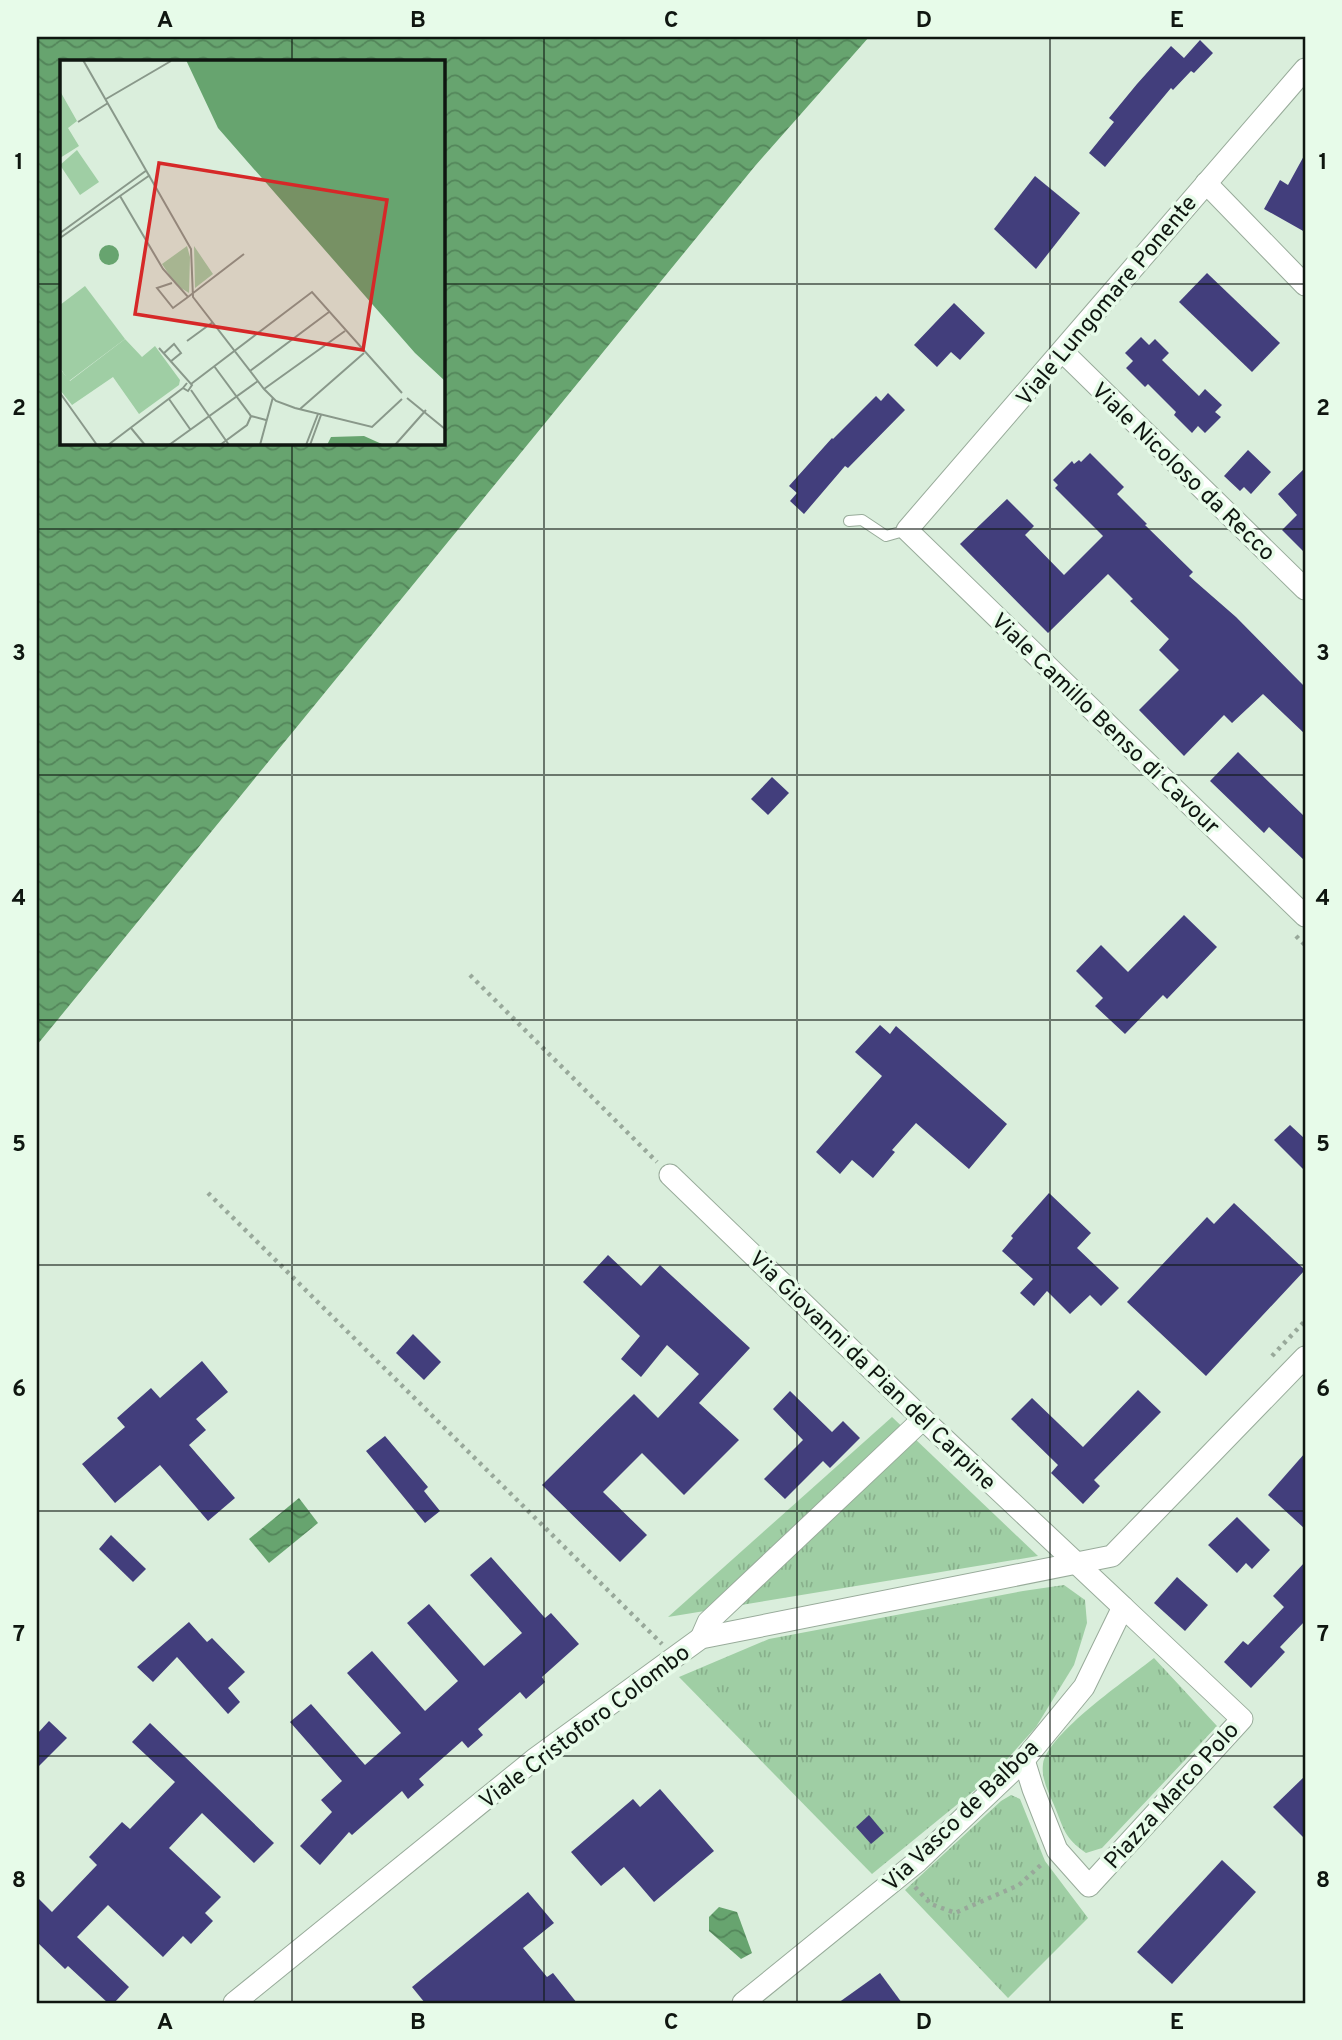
<svg xmlns="http://www.w3.org/2000/svg" width="1342" height="2040" font-family="Overpass,sans-serif">
<style>
.grass{fill:url(#grass-tufts)}
.water{fill:url(#water-waves);fill-rule:evenodd}
.building{fill:#423e7c}
.lines{fill:none;stroke-linecap:round;stroke-linejoin:round}
.lane-casing{stroke:#98ab9a;stroke-width:12}
.street-casing{stroke:#98ab9a;stroke-width:23}
.path{stroke:#98a89a;stroke-width:4.5;stroke-dasharray:3.5 5;stroke-linecap:butt}
.lane{stroke:#fff;stroke-width:10}
.street{stroke:#fff;stroke-width:21}
.grid{fill:none;stroke:#0f1610;stroke-width:2;stroke-opacity:0.55}
.labels{text-anchor:middle;stroke-width:7;stroke-linejoin:round;paint-order:stroke}
.street-label{font-size:23px;fill:#0f1610;stroke:#e7fbe9}
.inset-road{fill:none;stroke:#89988a;stroke-width:2}
.view{fill:#d62828;fill-opacity:0.15;stroke:#d62828;stroke-width:3.5}
.inset-edge{fill:none;stroke:#0f1610;stroke-width:3.5}
.neatline{fill:none;stroke:#0f1610;stroke-width:2.5}
.grid-label{font-size:23px;text-anchor:middle;font-weight:bold;fill:#0f1610}
</style>
<defs>
<pattern id="grass-tufts" width="24" height="20" patternUnits="userSpaceOnUse" patternTransform="scale(1.75)"><rect width="24" height="20" fill="#9fcea4"/><path d="M3 7l-1-3M5 7V3M7 7l1-3M15 17l-1-3M17 17v-4M19 17l1-3" fill="none" stroke="#88b08c"/></pattern>
<pattern id="water-waves" width="16" height="10" patternUnits="userSpaceOnUse" patternTransform="scale(1.75)"><rect width="16" height="10" fill="#67a46f"/><path d="M0 5q4-4 8 0t8 0" fill="none" stroke="#53855a"/></pattern>
</defs>
<rect width="100%" height="100%" fill="#daeedc"/>
<g class="grass">
<path d="M 892,1417 L 1038,1556 L 668,1617 Z"/>
<path d="M 1064,1585 L 1085,1600 L 1087,1623 L 1074,1665 L 1036,1727 L 992,1776 L 872,1874 L 679,1677 L 769,1639 L 1023,1591 Z"/>
<path d="M 1154,1658 L 1217,1726 L 1102,1848 L 1086,1853 C 1064,1838 1064,1829 1054,1805 C 1049,1793 1041,1779 1043,1764 C 1048,1733 1128,1679 1154,1658 Z"/>
<path d="M 1011,1795 L 1020,1799 L 1045,1861 L 1088,1918 L 1008,1998 L 905,1890 L 1001,1801 Z"/>
</g>
<g class="water">
<path d="M 37,37 L 869,37 L 755,166 L 37,1045 ZM 61,61 L 443,61 L 443,443 L 61,443 Z"/>
<path d="M 299,1498 L 318,1523 L 269,1563 L 249,1539 Z"/>
<path d="M 719,1907 L 737,1912 L 752,1953 L 741,1959 L 709,1931 L 709,1917 Z"/>
</g>
<g class="building">
<path d="M 1200,40 L 1213,53 L 1194,73 L 1191,71 L 1173,90 L 1171,88 L 1105,167 L 1089,153 L 1114,122 L 1109,118 L 1137,84 L 1171,46 L 1184,58 Z"/>
<path d="M 1305,154 L 1305,232 L 1264,209 L 1280,180 L 1288,185 Z"/>
<path d="M 1035,176 L 1080,213 L 1036,269 L 994,229 Z"/>
<path d="M 1207,273 L 1280,343 L 1252,372 L 1179,302 Z"/>
<path d="M 954,303 L 985,333 L 960,360 L 951,352 L 937,367 L 914,345 Z"/>
<path d="M 1141,337 L 1149,345 L 1155,339 L 1169,353 L 1162,360 L 1199,396 L 1205,389 L 1222,405 L 1215,412 L 1221,417 L 1205,433 L 1198,426 L 1192,433 L 1174,415 L 1176,412 L 1148,384 L 1145,387 L 1126,368 L 1133,361 L 1125,353 Z"/>
<path d="M 888,393 L 905,410 L 848,468 L 845,466 L 804,514 L 790,501 L 797,493 L 789,486 L 832,438 L 833,439 L 876,396 L 881,401 Z"/>
<path d="M 1248,450 L 1271,472 L 1251,494 L 1244,487 L 1240,491 L 1224,476 Z"/>
<path d="M 1090,453 L 1124,487 L 1117,494 L 1147,524 L 1145,525 L 1193,572 L 1189,576 L 1236,617 L 1305,687 L 1305,734 L 1263,694 L 1232,723 L 1224,715 L 1184,756 L 1139,710 L 1179,670 L 1159,650 L 1169,639 L 1130,601 L 1133,599 L 1108,574 L 1048,633 L 960,544 L 1007,499 L 1034,526 L 1025,535 L 1064,575 L 1103,536 L 1055,488 L 1058,485 L 1053,480 L 1072,461 L 1074,464 L 1079,460 L 1081,462 Z"/>
<path d="M 1305,468 L 1305,553 L 1282,530 L 1297,515 L 1278,494 Z"/>
<path d="M 1238,752 L 1305,817 L 1305,861 L 1269,827 L 1264,833 L 1210,781 Z"/>
<path d="M 772,777 L 789,793 L 768,815 L 751,799 Z"/>
<path d="M 1184,915 L 1217,947 L 1167,999 L 1163,995 L 1125,1034 L 1095,1006 L 1103,998 L 1076,971 L 1101,945 L 1128,972 Z"/>
<path d="M 880,1025 L 890,1034 L 896,1026 L 1007,1124 L 969,1169 L 916,1123 L 892,1150 L 895,1152 L 873,1178 L 852,1160 L 840,1174 L 816,1152 L 882,1076 L 855,1052 Z"/>
<path d="M 1290,1125 L 1305,1139 L 1305,1171 L 1274,1140 Z"/>
<path d="M 1049,1193 L 1091,1233 L 1077,1248 L 1119,1288 L 1101,1306 L 1090,1295 L 1070,1314 L 1047,1291 L 1034,1306 L 1020,1293 L 1033,1279 L 1002,1251 L 1013,1238 L 1011,1236 Z"/>
<path d="M 1234,1203 L 1305,1270 L 1206,1376 L 1127,1302 L 1207,1217 L 1214,1224 Z"/>
<path d="M 608,1255 L 641,1286 L 660,1265 L 750,1348 L 699,1403 L 739,1440 L 684,1495 L 642,1453 L 603,1492 L 647,1535 L 620,1562 L 542,1485 L 634,1394 L 658,1418 L 699,1374 L 667,1345 L 641,1377 L 621,1359 L 640,1336 L 583,1282 Z"/>
<path d="M 413,1334 L 441,1362 L 424,1380 L 396,1353 Z"/>
<path d="M 202,1361 L 228,1392 L 196,1419 L 206,1430 L 189,1445 L 235,1498 L 208,1521 L 160,1465 L 115,1503 L 82,1464 L 125,1427 L 117,1418 L 151,1388 L 160,1398 Z"/>
<path d="M 1138,1390 L 1161,1412 L 1094,1480 L 1100,1486 L 1083,1504 L 1051,1473 L 1058,1465 L 1011,1419 L 1032,1398 L 1083,1447 Z"/>
<path d="M 790,1391 L 832,1432 L 843,1421 L 860,1438 L 830,1468 L 823,1461 L 785,1499 L 764,1479 L 803,1440 L 773,1409 Z"/>
<path d="M 385,1436 L 428,1487 L 424,1491 L 440,1511 L 425,1523 L 366,1451 Z"/>
<path d="M 1305,1453 L 1305,1529 L 1268,1495 Z"/>
<path d="M 1237,1517 L 1270,1550 L 1252,1569 L 1246,1563 L 1237,1573 L 1208,1545 Z"/>
<path d="M 111,1535 L 146,1569 L 133,1582 L 99,1549 Z"/>
<path d="M 491,1557 L 545,1618 L 551,1613 L 579,1644 L 542,1677 L 545,1682 L 526,1699 L 520,1692 L 478,1729 L 483,1735 L 468,1748 L 462,1741 L 419,1779 L 424,1785 L 408,1799 L 402,1791 L 352,1835 L 349,1832 L 320,1865 L 300,1846 L 332,1812 L 321,1800 L 342,1781 L 290,1722 L 311,1704 L 365,1765 L 401,1733 L 347,1673 L 372,1651 L 425,1711 L 458,1681 L 407,1623 L 429,1604 L 484,1666 L 522,1633 L 470,1575 Z"/>
<path d="M 1305,1562 L 1305,1621 L 1280,1647 L 1285,1652 L 1251,1688 L 1224,1662 L 1243,1641 L 1248,1645 L 1284,1607 L 1273,1596 Z"/>
<path d="M 1177,1577 L 1208,1605 L 1185,1631 L 1154,1603 Z"/>
<path d="M 189,1622 L 207,1642 L 212,1638 L 245,1672 L 228,1688 L 240,1702 L 228,1714 L 177,1657 L 153,1682 L 137,1667 Z"/>
<path d="M 49,1721 L 67,1738 L 37,1768 L 37,1734 Z"/>
<path d="M 150,1723 L 274,1843 L 254,1863 L 202,1813 L 169,1848 L 221,1897 L 205,1913 L 213,1921 L 191,1944 L 183,1936 L 163,1957 L 108,1905 L 77,1937 L 129,1987 L 114,2003 L 108,2003 L 68,1966 L 65,1969 L 37,1942 L 37,1897 L 52,1912 L 97,1865 L 89,1857 L 122,1822 L 130,1829 L 175,1782 L 132,1742 Z"/>
<path d="M 1305,1776 L 1305,1839 L 1273,1807 Z"/>
<path d="M 660,1789 L 714,1851 L 654,1902 L 624,1867 L 601,1886 L 571,1852 L 633,1799 L 640,1807 Z"/>
<path d="M 869,1815 L 884,1833 L 871,1844 L 856,1827 Z"/>
<path d="M 1222,1860 L 1256,1892 L 1172,1984 L 1137,1952 Z"/>
<path d="M 528,1892 L 554,1923 L 523,1948 L 547,1977 L 553,1973 L 577,2003 L 425,2003 L 412,1987 Z"/>
<path d="M 880,1973 L 902,2003 L 838,2003 Z"/>
</g>
<g class="lines">
<g class="lane-casing">
<path id="lane" d="M 849,521 L 862,520 L 886,536 L 907,530"/>
</g>
<g class="street-casing">
<g id="street">
<path d="M 1305,69 C 1171,222 1041,377 907,530 L 1305,916"/>
<path d="M 1206,183 L 1305,285"/>
<path d="M 1063,352 L 1305,589"/>
<path d="M 670,1175 L 923,1419 L 1123,1607 L 1084,1687 L 1024,1760 L 918,1861 L 743,2003"/>
<path d="M 701,1638 L 708,1622 L 923,1419"/>
<path d="M 1024,1760 L 1033,1789 L 1057,1850 L 1089,1886 L 1242,1719 L 1123,1607"/>
<path d="M 234,2003 L 536,1758 L 701,1638 L 1112,1556 L 1305,1357"/>
</g>
</g>
<g class="path">
<path d="M 1296,936 L 1305,945"/>
<path d="M 470,975 L 657,1162"/>
<path d="M 208,1193 L 662,1644"/>
<path d="M 1272,1356 L 1305,1321"/>
<path d="M 915,1887 L 931,1904 L 955,1913 L 1019,1885 L 1043,1863"/>
</g>
<use href="#lane" class="lane"/>
<use href="#street" class="street"/>
</g>
<path class="grid" d="M 292,37 L 292,61M 544,37 L 544,2003M 797,37 L 797,2003M 1050,37 L 1050,2003M 37,284 L 61,284M 443,284 L 1305,284M 292,443 L 292,2003M 37,529 L 1305,529M 37,775 L 1305,775M 37,1020 L 1305,1020M 37,1265 L 1305,1265M 37,1511 L 1305,1511M 37,1756 L 1305,1756"/>
<g class="labels">
<g class="street-label">
<text transform="translate(1106 300) rotate(-50)" y="8">Viale Lungomare Ponente</text>
<text transform="translate(1184 471) rotate(44)" y="8">Viale Nicoloso da Recco</text>
<text transform="translate(1106 723) rotate(44)" y="8">Viale Camillo Benso di Cavour</text>
<text transform="translate(873 1370) rotate(44)" y="8">Via Giovanni da Pian del Carpine</text>
<text transform="translate(584 1726) rotate(-37)" y="8">Viale Cristoforo Colombo</text>
<text transform="translate(1171 1795) rotate(-48)" y="8">Piazza Marco Polo</text>
<text transform="translate(960 1815) rotate(-44)" y="8">Via Vasco de Balboa</text>
</g>
</g>
<g transform="translate(60 60)">
<rect width="385" height="385" fill="#daeedc"/>
<path d="M 127,186 L 130,197 L 129,233 L 116,225 L 102,204 ZM 134,186 L 153,214 L 135,228 Z" fill="#9fcea4"/>
<path d="M 25,226 L 65,279 L 9,321 L 0,308 L 0,245 Z" fill="#9fcea4"/>
<path d="M 0,31 L 17,61 L 8,68 L 19,86 L 0,98 ZM 65,279 L 82,297 L 95,286 L 120,320 L 119,325 L 79,354 L 53,317 L 12,345 L 0,330 L 0,309 L 10,321 Z" fill="#9fcea4"/>
<path d="M 17,90 L 39,122 L 20,135 L 0,105 Z" fill="#9fcea4"/>
<path d="M 126,0 L 385,0 L 385,321 L 355,293 L 158,68 ZM39 195a10 10 0 1 1 20 0a10 10 0 1 1-20 0ZM 304,376 L 324,385 L 267,385 L 271,377 Z" fill="#67a46f"/>
<path class="inset-road" d="M 23,0 L 131,189 L 133,237 L 204,329 L 216,341 L 235,348 L 312,367 L 342,339M 46,39 L 111,1M 18,62 L 48,43M 60,136 L 103,209 L 128,237 L 184,194M 0,173 L 87,110M 0,178 L 90,115M 112,223 L 97,228 L 113,248 L 128,237M 127,281 L 153,262M 99,288 L 132,325 L 128,331 L 123,328 L 127,323M 103,294 L 114,284 L 121,293 L 110,302M 154,306 L 191,356 L 206,360M 190,311 L 269,252M 131,324 L 252,232 L 342,333M 204,329 L 285,271M 131,330 L 169,385M 0,333 L 37,385M 347,338 L 385,369M 109,339 L 130,369M 240,349 L 304,293M 71,368 L 85,385M 48,385 L 123,328M 109,385 L 198,321M 160,385 L 187,365 L 191,356M 200,385 L 213,337M 246,385 L 258,354M 250,385 L 261,355M 335,385 L 366,350"/>
<path class="view" d="M 99,103 L 327,140 L 303,290 L 75,254 Z"/>
<rect width="385" height="385" class="inset-edge"/>
</g>
<rect width="1342" height="2040" fill="none" stroke="#e7fbe9" stroke-width="77"/>
<rect x="38" y="38" width="1266" height="1964" class="neatline"/>
<g class="grid-label">
<text x="165" y="27">A</text>
<text x="418" y="27">B</text>
<text x="671" y="27">C</text>
<text x="924" y="27">D</text>
<text x="1177" y="27">E</text>
<text x="19" y="169">1</text>
<text x="1323" y="169">1</text>
<text x="19" y="415">2</text>
<text x="1323" y="415">2</text>
<text x="19" y="660">3</text>
<text x="1323" y="660">3</text>
<text x="19" y="905">4</text>
<text x="1323" y="905">4</text>
<text x="19" y="1151">5</text>
<text x="1323" y="1151">5</text>
<text x="19" y="1396">6</text>
<text x="1323" y="1396">6</text>
<text x="19" y="1641">7</text>
<text x="1323" y="1641">7</text>
<text x="19" y="1887">8</text>
<text x="1323" y="1887">8</text>
<text x="165" y="2029">A</text>
<text x="418" y="2029">B</text>
<text x="671" y="2029">C</text>
<text x="924" y="2029">D</text>
<text x="1177" y="2029">E</text>
</g>
</svg>
